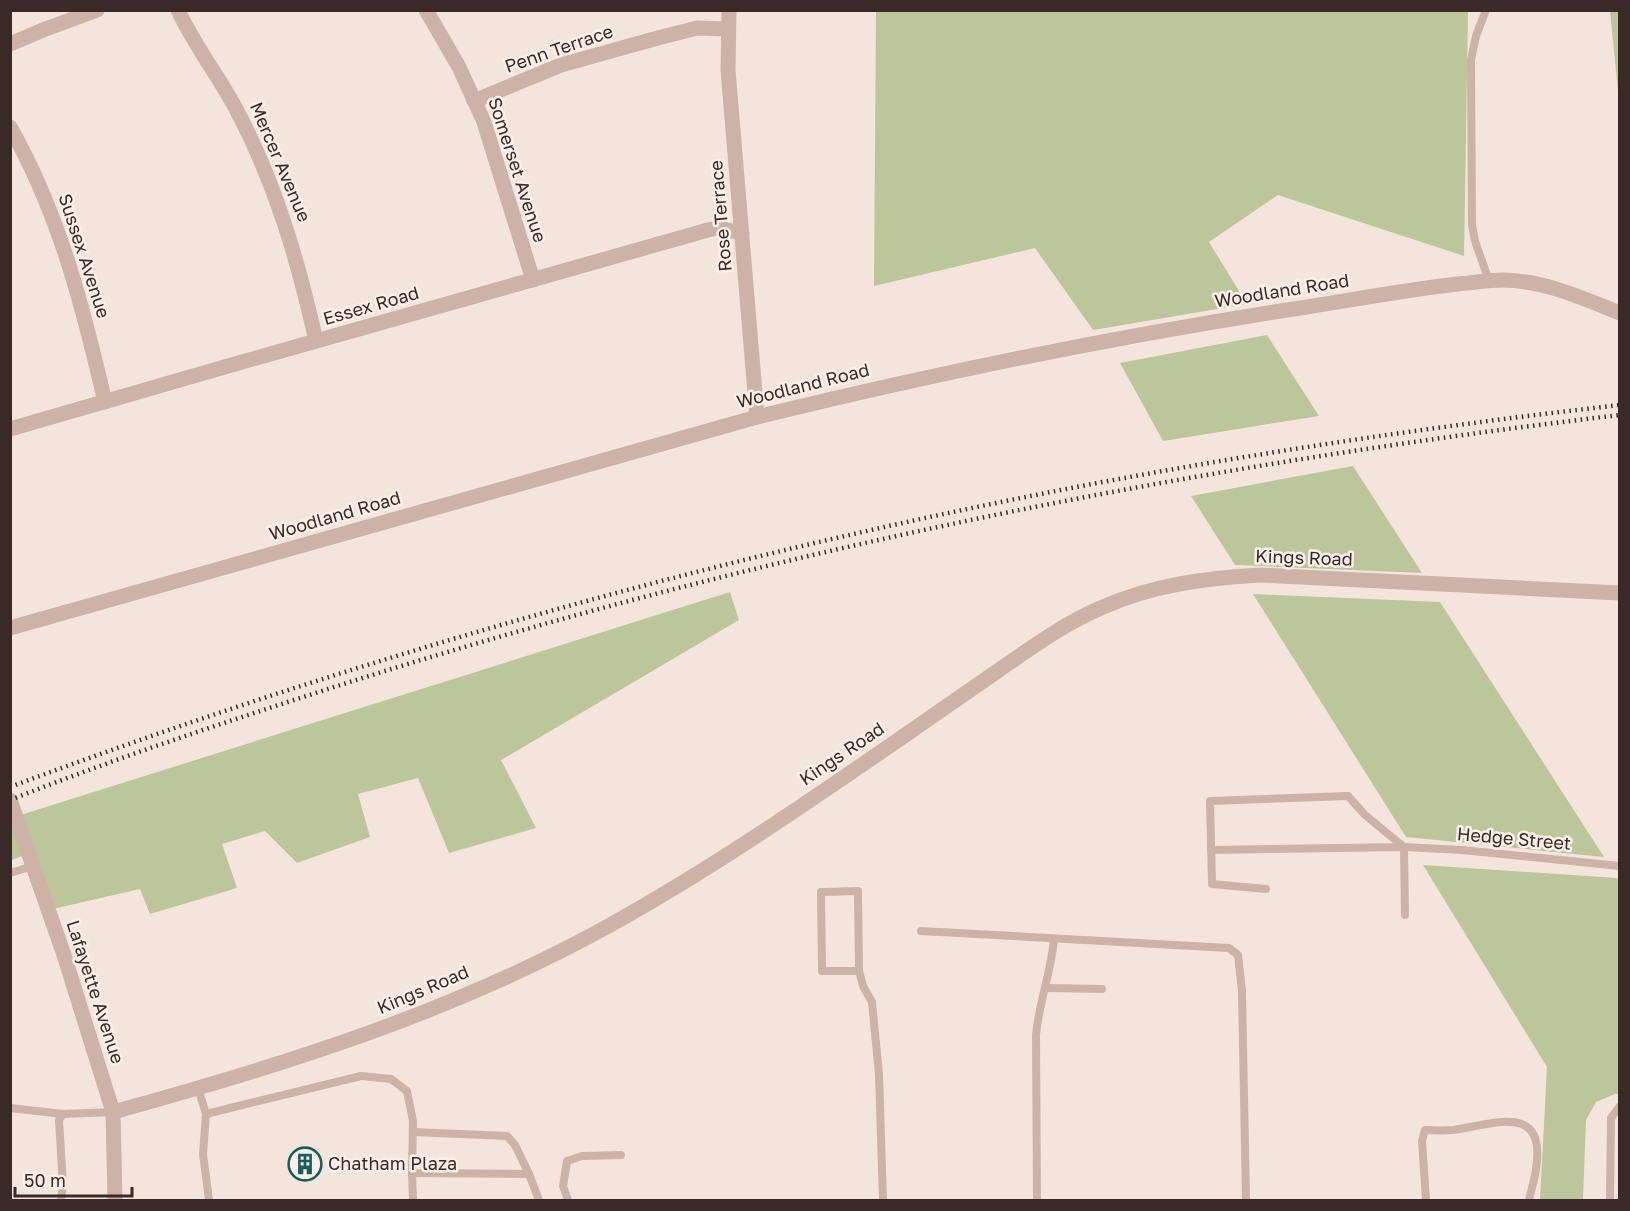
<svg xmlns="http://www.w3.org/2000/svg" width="1630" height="1211" font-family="'Golos Text',sans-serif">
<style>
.green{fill:#bdc59a}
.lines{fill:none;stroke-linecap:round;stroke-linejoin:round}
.service{stroke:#cdb2a7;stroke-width:8}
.minor{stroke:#cdb2a7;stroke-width:15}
.tertiary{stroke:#cdb2a7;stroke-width:15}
.rail{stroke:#392a28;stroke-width:4.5;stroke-dasharray:1.5 4.5;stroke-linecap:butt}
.labels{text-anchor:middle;stroke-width:5;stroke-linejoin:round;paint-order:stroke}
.street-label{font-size:18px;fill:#392a28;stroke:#fbf0e9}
.poi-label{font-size:18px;fill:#392a28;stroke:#fbf0e9;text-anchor:start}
</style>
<rect width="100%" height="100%" fill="#f4e5dc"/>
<g class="green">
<path d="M 876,11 L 1468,11 L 1464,256 L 1278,195 L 1209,242 L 1247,304 L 1093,330 L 1035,248 L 874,286 Z"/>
<path d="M 1610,11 L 1619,11 L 1619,101 Z"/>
<path d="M 1267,335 L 1319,416 L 1163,441 L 1120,363 Z"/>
<path d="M 1353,466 L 1422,573 L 1235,565 L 1191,496 Z"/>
<path d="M 730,592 L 739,620 L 501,760 L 536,828 L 449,853 L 418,778 L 358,794 L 370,837 L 297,863 L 265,831 L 222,844 L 237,888 L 150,914 L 140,889 L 44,911 L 25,855 L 11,860 L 11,818 Z"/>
<path d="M 1253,594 L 1440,602 L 1604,857 L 1406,837 Z"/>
<path d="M 1423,865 L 1617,878 L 1619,881 L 1619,1094 L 1615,1094 L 1596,1102 L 1586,1120 L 1583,1200 L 1540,1200 L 1547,1067 Z"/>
</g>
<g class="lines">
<g class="service">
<path d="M 1486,10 L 1476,36 L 1471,60 L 1472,225 L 1475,241 L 1489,281"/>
<path d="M 1211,850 L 1404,847 L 1462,850 L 1620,866"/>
<path d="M 10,873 L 33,866"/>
<path d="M 1266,889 L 1212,884 L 1210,801 L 1348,796 L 1365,815 L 1404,847 L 1405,915"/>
<path d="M 921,931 L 1229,948 L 1238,955 L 1242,991 L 1246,1200"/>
<path d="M 859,971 L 822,971 L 821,892 L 858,891 L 859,971 L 863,986 L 872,1002 L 879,1074 L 883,1200"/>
<path d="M 1046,988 L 1102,989"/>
<path d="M 198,1088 L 206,1114"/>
<path d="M 10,1108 L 63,1114 L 113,1112"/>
<path d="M 413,1132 L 507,1136 L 515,1145 L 529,1174"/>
<path d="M 412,1173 L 413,1200"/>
<path d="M 61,1200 L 63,1185 L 59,1120 L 63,1114"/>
<path d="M 209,1200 L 203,1154 L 206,1114 L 361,1076 L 391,1079 L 407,1091 L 413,1121 L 412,1173 L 529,1174 L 539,1200"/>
<path d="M 568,1200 L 563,1186 L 567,1161 L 582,1156 L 621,1155"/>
<path d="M 1037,1200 L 1036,1035 C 1039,1002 1051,973 1054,939"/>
<path d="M 1426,1200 L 1422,1141 L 1425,1130 C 1434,1130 1443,1131 1453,1130 C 1491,1125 1547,1101 1536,1169 C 1535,1179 1531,1190 1529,1200"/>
<path d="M 1610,1200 L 1611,1118 L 1620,1106"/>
</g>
<g class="minor">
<path d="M 178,10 C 194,45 218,75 236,109 C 275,182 298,260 316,341"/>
<path d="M 426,10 L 459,67 L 484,122 L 533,280"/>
<path d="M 729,10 L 728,70 L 757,417"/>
<path d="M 10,44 L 43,30 L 97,10"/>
<path d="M 474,101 L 561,65 L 654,39 L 697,28 L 728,29"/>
<path d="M 10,127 C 59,213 83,307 105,402"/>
<path d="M 10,429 L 235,364 L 708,230 L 718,228 L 742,233"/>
<path d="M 10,628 L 757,417 C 937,373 1117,336 1300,308 C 1352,300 1405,290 1457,284 C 1472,283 1487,280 1502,280 C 1543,280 1582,298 1620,313"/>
<path d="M 113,1112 C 285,1065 456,1011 612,924 C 707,871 798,809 888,747 C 925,721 962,696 999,670 C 1032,647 1065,623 1103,607 C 1153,585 1206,578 1260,575 L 1620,593"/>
</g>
<path class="tertiary" d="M 10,800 L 64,955 L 113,1112 L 115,1200"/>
<g class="rail">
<path d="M 10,787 C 361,656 724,554 1092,484 C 1267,451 1443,425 1620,405"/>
<path d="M 10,800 C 104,763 198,731 294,700 C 725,559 1169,468 1620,415"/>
</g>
</g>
<defs>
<g id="building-ring" transform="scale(1.725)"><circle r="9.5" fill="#fbf0e9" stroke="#1a5e58" stroke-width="1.5"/><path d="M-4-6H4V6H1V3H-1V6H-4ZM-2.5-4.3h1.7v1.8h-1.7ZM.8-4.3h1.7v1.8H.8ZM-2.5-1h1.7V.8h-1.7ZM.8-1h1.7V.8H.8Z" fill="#1a5e58"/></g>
</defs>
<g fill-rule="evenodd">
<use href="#building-ring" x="305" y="1164"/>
</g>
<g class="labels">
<g class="street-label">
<text transform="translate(559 49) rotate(-19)" y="6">Penn Terrace</text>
<text transform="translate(280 162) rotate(67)" y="6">Mercer Avenue</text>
<text transform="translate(517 170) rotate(72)" y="6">Somerset Avenue</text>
<text transform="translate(721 216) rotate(-95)" y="6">Rose Terrace</text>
<text transform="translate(84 256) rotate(72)" y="6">Sussex Avenue</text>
<text transform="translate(1282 291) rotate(-9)" y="6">Woodland Road</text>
<text transform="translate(371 306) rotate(-16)" y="6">Essex Road</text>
<text transform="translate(803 386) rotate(-14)" y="6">Woodland Road</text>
<text transform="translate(335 516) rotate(-16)" y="6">Woodland Road</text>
<text transform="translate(1304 558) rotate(2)" y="6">Kings Road</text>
<text transform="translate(842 754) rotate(-34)" y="6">Kings Road</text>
<text transform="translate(1514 839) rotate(5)" y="6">Hedge Street</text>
<text transform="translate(423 990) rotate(-23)" y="6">Kings Road</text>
<text transform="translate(95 992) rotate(72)" y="6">Lafayette Avenue</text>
</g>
<g class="poi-label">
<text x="328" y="1170">Chatham Plaza</text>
</g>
</g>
<rect width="1630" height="1211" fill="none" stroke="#392a28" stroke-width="24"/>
<path d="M15 1187v9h117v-9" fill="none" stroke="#392a28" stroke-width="3"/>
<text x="24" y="1187" font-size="18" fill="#392a28" stroke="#fbf0e9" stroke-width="4.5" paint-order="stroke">50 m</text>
</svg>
